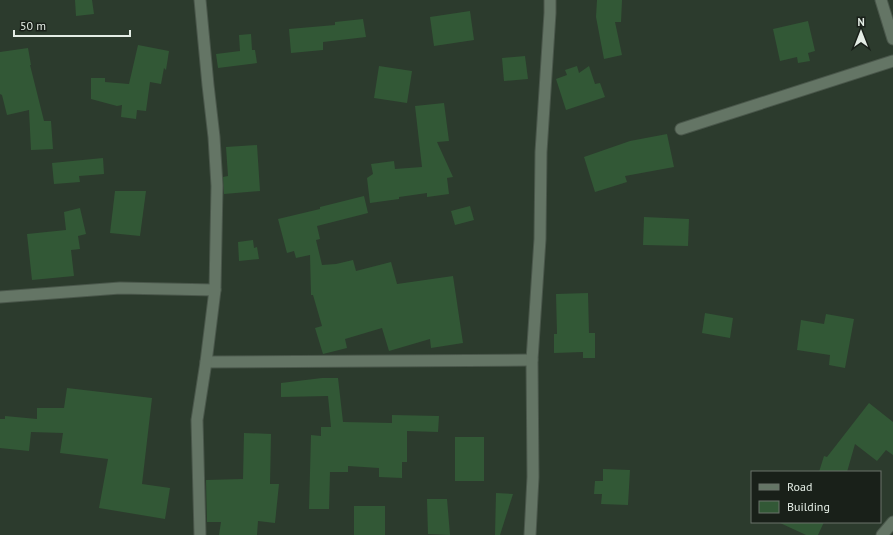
<svg xmlns="http://www.w3.org/2000/svg" width="893" height="535" font-family="'PT Sans',sans-serif">
<style>
.building{fill:#325836}
.lines{fill:none;stroke-linecap:round;stroke-linejoin:round}
.minor-casing{stroke:#4a574b;stroke-width:13}
.tertiary-casing{stroke:#4a574b;stroke-width:13}
.minor{stroke:#647565;stroke-width:11}
.tertiary{stroke:#647565;stroke-width:11}
</style>
<rect width="100%" height="100%" fill="#2c3b2d"/>
<g class="building">
<path d="M 75,0 L 92,0 L 94,14 L 76,16 Z"/>
<path d="M 597,0 L 622,0 L 621,22 L 615,22 L 622,55 L 604,59 L 596,17 Z"/>
<path d="M 470,11 L 474,40 L 434,46 L 430,17 Z"/>
<path d="M 363,19 L 366,37 L 323,42 L 323,50 L 291,53 L 289,29 L 335,25 L 335,22 Z"/>
<path d="M 808,21 L 815,51 L 808,53 L 810,61 L 798,63 L 797,57 L 780,61 L 773,29 Z"/>
<path d="M 251,34 L 252,50 L 255,50 L 257,63 L 218,68 L 216,54 L 240,51 L 239,35 Z"/>
<path d="M 138,45 L 169,51 L 166,70 L 164,68 L 161,84 L 150,82 L 146,111 L 137,110 L 136,119 L 121,117 L 122,105 L 117,106 L 91,99 L 91,78 L 105,78 L 105,82 L 129,84 Z"/>
<path d="M 28,48 L 31,65 L 30,65 L 44,121 L 51,121 L 53,149 L 31,150 L 29,110 L 7,115 L 2,95 L 0,94 L 0,52 Z"/>
<path d="M 525,56 L 528,79 L 504,81 L 502,58 Z"/>
<path d="M 379,66 L 412,71 L 407,103 L 374,98 Z"/>
<path d="M 577,66 L 579,73 L 589,66 L 595,84 L 600,83 L 605,97 L 566,110 L 556,79 L 567,75 L 565,70 Z"/>
<path d="M 444,103 L 449,141 L 437,142 L 453,177 L 447,178 L 449,194 L 427,197 L 427,193 L 399,197 L 399,199 L 370,203 L 367,178 L 373,174 L 371,164 L 394,161 L 395,169 L 422,167 L 415,106 Z"/>
<path d="M 667,134 L 674,167 L 625,176 L 627,182 L 595,192 L 584,157 L 630,141 Z"/>
<path d="M 257,145 L 260,191 L 224,194 L 223,177 L 228,176 L 226,147 Z"/>
<path d="M 103,158 L 104,174 L 79,176 L 80,182 L 54,184 L 52,163 Z"/>
<path d="M 115,191 L 146,191 L 140,236 L 110,233 Z"/>
<path d="M 364,196 L 368,213 L 317,226 L 320,239 L 316,240 L 322,265 L 336,264 L 353,260 L 356,271 L 391,262 L 397,284 L 453,276 L 463,343 L 431,348 L 430,339 L 389,351 L 382,328 L 345,339 L 347,348 L 323,354 L 315,328 L 322,326 L 313,295 L 311,295 L 310,255 L 296,258 L 294,251 L 287,253 L 278,219 L 320,209 L 320,207 Z"/>
<path d="M 470,206 L 474,220 L 455,225 L 451,211 Z"/>
<path d="M 80,208 L 86,234 L 78,236 L 80,249 L 71,250 L 74,276 L 32,280 L 27,234 L 66,230 L 64,212 Z"/>
<path d="M 644,217 L 689,219 L 688,246 L 643,245 Z"/>
<path d="M 253,240 L 254,248 L 257,247 L 259,259 L 239,261 L 238,242 Z"/>
<path d="M 588,293 L 589,333 L 595,333 L 595,358 L 583,358 L 583,352 L 554,353 L 554,334 L 557,334 L 556,294 Z"/>
<path d="M 705,313 L 733,318 L 730,338 L 702,333 Z"/>
<path d="M 826,314 L 854,319 L 845,368 L 829,365 L 830,355 L 797,350 L 801,320 L 824,324 Z"/>
<path d="M 322,378 L 338,378 L 343,422 L 392,423 L 392,415 L 439,416 L 438,432 L 407,431 L 407,462 L 402,462 L 402,478 L 379,477 L 379,468 L 348,466 L 348,472 L 330,472 L 329,509 L 309,509 L 311,435 L 321,436 L 321,427 L 331,427 L 328,396 L 281,397 L 281,383 Z"/>
<path d="M 67,388 L 152,398 L 142,484 L 170,488 L 165,519 L 99,508 L 108,459 L 60,453 L 63,433 L 31,432 L 29,451 L 0,448 L 0,419 L 5,419 L 5,416 L 37,419 L 37,408 L 64,408 Z"/>
<path d="M 869,403 L 893,422 L 893,455 L 886,450 L 877,461 L 855,444 L 847,472 L 819,472 L 824,456 L 827,457 Z"/>
<path d="M 244,433 L 271,434 L 270,484 L 279,484 L 275,523 L 258,521 L 257,535 L 219,535 L 221,522 L 207,522 L 206,480 L 243,479 Z"/>
<rect x="455" y="437" width="29" height="44"/>
<path d="M 603,469 L 630,470 L 628,505 L 601,504 L 602,494 L 594,494 L 595,481 L 603,481 Z"/>
<path d="M 496,493 L 513,494 L 500,535 L 495,535 Z"/>
<path d="M 427,499 L 447,499 L 450,535 L 428,534 Z"/>
<rect x="354" y="506" width="31" height="29"/>
<path d="M 778,522 L 824,522 L 818,535 L 806,535 Z"/>
</g>
<g class="lines">
<g class="minor-casing">
<g id="minor">
<path d="M 881,0 L 893,39"/>
<path d="M 681,129 L 893,61"/>
<path d="M 0,297 L 120,288 L 215,290"/>
<path d="M 206,362 L 532,360"/>
<path d="M 200,535 L 197,420 L 206,362 L 215,290 L 217,186 L 214,137 L 208,85 L 200,0"/>
<path d="M 530,535 L 533,477 L 532,360 L 540,239 L 541,152 L 550,13 L 550,0"/>
</g>
</g>
<g class="tertiary-casing">
<path id="tertiary" d="M 882,535 L 893,522"/>
</g>
<use href="#minor" class="minor"/>
<use href="#tertiary" class="tertiary"/>
</g>
<rect x="751" y="471" width="130" height="52" fill="#192019" stroke="#6a726b"/>
<rect x="759" y="484" width="20" height="6" fill="#647565" stroke="#6a726b"/>
<text x="787" y="491" font-size="12" fill="#e4ede5">Road</text>
<rect x="759" y="501" width="20" height="12" fill="#325836" stroke="#6a726b"/>
<text x="787" y="511" font-size="12" fill="#e4ede5">Building</text>
<g transform="translate(861 32)" stroke="#192019" stroke-width="3" paint-order="stroke">
<path d="M0-3L7 15L0 10L-7 15Z" fill="#e4ede5"/>
<text y="-6" font-size="11" font-weight="bold" text-anchor="middle" fill="#e4ede5">N</text>
</g>
<path d="M14 30v6h116v-6" fill="none" stroke="#e4ede5" stroke-width="2"/>
<text x="20" y="30" font-size="12" fill="#e4ede5" stroke="#192019" stroke-width="3" paint-order="stroke">50 m</text>
</svg>
